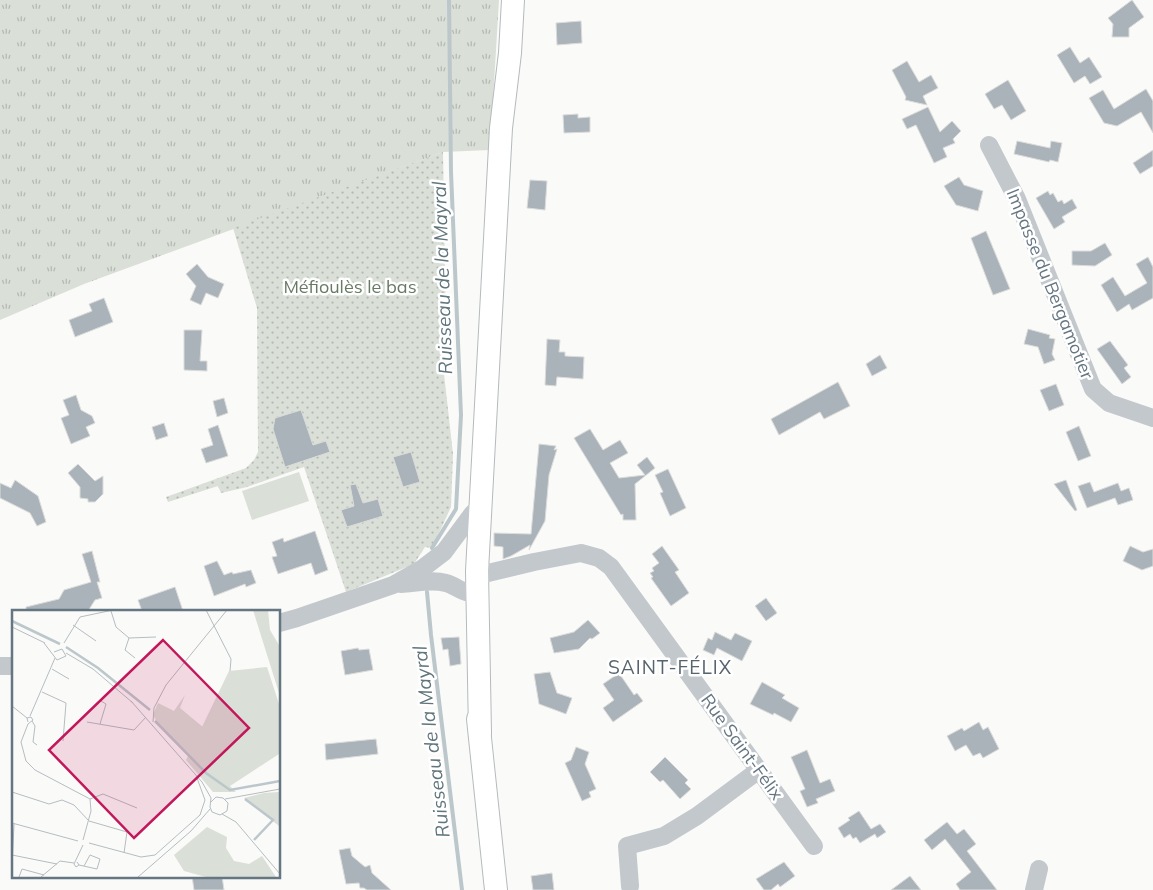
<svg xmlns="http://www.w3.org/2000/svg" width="1153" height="890" font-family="Mulish,sans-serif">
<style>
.grass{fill:url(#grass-tufts)}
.garden{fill:url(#garden-dots)}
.pitch{fill:#dadfd7}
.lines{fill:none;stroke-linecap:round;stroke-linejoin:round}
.stream{stroke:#bbc7cb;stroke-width:4}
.building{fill:#aab3b9;stroke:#dcdcda}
.major-casing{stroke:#b5babe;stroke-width:24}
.minor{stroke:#c3c8cc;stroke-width:18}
.major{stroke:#fff;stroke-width:22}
.labels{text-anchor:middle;stroke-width:5;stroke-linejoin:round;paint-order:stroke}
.street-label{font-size:18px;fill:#657683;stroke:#fff}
.park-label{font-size:18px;fill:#687a64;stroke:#fff}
.water-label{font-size:19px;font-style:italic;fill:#60757c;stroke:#fff}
.neighbourhood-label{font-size:19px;letter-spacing:1px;fill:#57646e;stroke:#fff}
.inset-river{fill:none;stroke:#bbc7cb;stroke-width:2.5}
.inset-road{fill:none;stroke:#b5bdc2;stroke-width:1}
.view{fill:#c2185b;fill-opacity:0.15;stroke:#c2185b;stroke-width:2.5}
.inset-edge{fill:none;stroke:#657683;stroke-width:2.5}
</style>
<defs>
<pattern id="grass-tufts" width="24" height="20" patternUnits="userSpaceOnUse" patternTransform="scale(1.25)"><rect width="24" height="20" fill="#dadfd7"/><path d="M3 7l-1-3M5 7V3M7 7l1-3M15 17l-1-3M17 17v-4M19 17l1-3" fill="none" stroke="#b4b9b4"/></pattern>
<pattern id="garden-dots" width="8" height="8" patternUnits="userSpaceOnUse" patternTransform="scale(1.25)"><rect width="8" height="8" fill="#dadfd7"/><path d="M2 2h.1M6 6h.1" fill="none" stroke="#b4b9b4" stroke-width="1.8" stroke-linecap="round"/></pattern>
</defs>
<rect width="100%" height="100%" fill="#fafaf8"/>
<path class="grass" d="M 0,0 L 499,0 L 490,150 L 443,152 L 84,284 L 0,320 Z"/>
<path class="garden" d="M 443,152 L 446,329 L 443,365 L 453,454 L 451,507 L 432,548 L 425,547 L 414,564 L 346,592 L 304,467 L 247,487 L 221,493 L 218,486 L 168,502 L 166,497 L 246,468 L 254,460 L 258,452 L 257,308 L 233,228 Z"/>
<path class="pitch" d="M 299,472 L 309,501 L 252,520 L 242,491 Z"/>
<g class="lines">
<g class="stream">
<path d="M 432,548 L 456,509 L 461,415 L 451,172 L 449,0"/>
<path d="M 427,592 L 431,635 L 462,890"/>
</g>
</g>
<g class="building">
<path d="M 1132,0 L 1144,17 L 1129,28 L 1129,37 L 1112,37 L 1113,24 L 1108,18 Z"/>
<path d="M 581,21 L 582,43 L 557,45 L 556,23 Z"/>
<path d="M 1070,47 L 1080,63 L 1089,57 L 1102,77 L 1090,84 L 1085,76 L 1074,83 L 1057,55 Z"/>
<path d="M 907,61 L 919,82 L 931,75 L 938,88 L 923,96 L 927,105 L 905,100 L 906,97 L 892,70 Z"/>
<path d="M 1008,80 L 1026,111 L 1011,120 L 1002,105 L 994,109 L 985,94 Z"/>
<path d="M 1146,89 L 1153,101 L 1153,133 L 1141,112 L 1117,126 L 1104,123 L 1089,98 L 1103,90 L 1114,109 Z"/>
<path d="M 928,107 L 940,132 L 952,121 L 961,131 L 953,139 L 955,143 L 943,148 L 947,157 L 934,163 L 916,125 L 907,129 L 902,119 Z"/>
<path d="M 578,114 L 578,118 L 590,117 L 590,132 L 564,133 L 563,115 Z"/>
<path d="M 1017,141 L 1050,148 L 1051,141 L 1062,143 L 1058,162 L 1050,160 L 1049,162 L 1014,154 Z"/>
<path d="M 1153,150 L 1153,166 L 1140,174 L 1133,163 Z"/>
<path d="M 959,177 L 964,185 L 983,191 L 978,211 L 956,205 L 944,186 Z"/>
<path d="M 530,180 L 547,181 L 545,210 L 527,208 Z"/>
<path d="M 1048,191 L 1050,195 L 1053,193 L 1058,202 L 1062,200 L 1064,204 L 1072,199 L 1077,208 L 1062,217 L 1065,222 L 1054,229 L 1036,198 Z"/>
<path d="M 986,231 L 1010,289 L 993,295 L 971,238 Z"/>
<path d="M 1105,243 L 1112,255 L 1095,266 L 1072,265 L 1072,251 L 1091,251 Z"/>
<path d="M 1148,257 L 1153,267 L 1153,298 L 1132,310 L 1129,304 L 1117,312 L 1101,285 L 1113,277 L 1125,296 L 1147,283 L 1136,264 Z"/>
<path d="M 197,264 L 208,277 L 224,284 L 218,298 L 206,293 L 201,305 L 190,300 L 196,286 L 186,274 Z"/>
<path d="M 104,298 L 113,322 L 75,337 L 69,320 L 92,311 L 89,304 Z"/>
<path d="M 1028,329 L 1050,335 L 1049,338 L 1055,339 L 1052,354 L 1055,360 L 1044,364 L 1038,347 L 1024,344 Z"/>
<path d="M 184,330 L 202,330 L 200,361 L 207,361 L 207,371 L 184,370 Z"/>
<path d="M 547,339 L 560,340 L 559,352 L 565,352 L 565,356 L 584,357 L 583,379 L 557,377 L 556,386 L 545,385 Z"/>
<path d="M 1110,341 L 1128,365 L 1124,368 L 1131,377 L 1122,384 L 1097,349 Z"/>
<path d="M 880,355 L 887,368 L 872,376 L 866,364 Z"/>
<path d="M 838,382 L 850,406 L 824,419 L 820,412 L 779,435 L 771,419 Z"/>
<path d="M 1056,384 L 1064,405 L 1049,411 L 1040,390 Z"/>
<path d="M 76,395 L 81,410 L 92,416 L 95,423 L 86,427 L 90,436 L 71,444 L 61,418 L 69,415 L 63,400 Z"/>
<path d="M 224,398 L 228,413 L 217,417 L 213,401 Z"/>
<path d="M 301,410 L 313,445 L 326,441 L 330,452 L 285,467 L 273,429 L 275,418 Z"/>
<path d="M 164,423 L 168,436 L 156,440 L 152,427 Z"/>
<path d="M 218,425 L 228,456 L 206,463 L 201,449 L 213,445 L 208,429 Z"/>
<path d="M 1079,426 L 1091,456 L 1078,461 L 1066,432 Z"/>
<path d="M 590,429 L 603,450 L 620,440 L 628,453 L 610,463 L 619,478 L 645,475 L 637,465 L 647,457 L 655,468 L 635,484 L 636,520 L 623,520 L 623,514 L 621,515 L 574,438 Z"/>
<path d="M 539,444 L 556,446 L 554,450 L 557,449 L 549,475 L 545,521 L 529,550 L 530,545 L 511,556 L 503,559 L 503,547 L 494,546 L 494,533 L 531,534 Z"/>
<path d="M 411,452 L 420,482 L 403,487 L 393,457 Z"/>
<path d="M 78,464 L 95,481 L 103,476 L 103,494 L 95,502 L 88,502 L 88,499 L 80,498 L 80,487 L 68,473 Z"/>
<path d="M 668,469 L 686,508 L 670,516 L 660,493 L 663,492 L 655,475 Z"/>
<path d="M 15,480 L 38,496 L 46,522 L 37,526 L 30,513 L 0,498 L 0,483 L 11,488 Z"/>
<path d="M 1066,480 L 1077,510 L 1075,511 L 1054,484 Z"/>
<path d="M 1090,482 L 1094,492 L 1118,483 L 1121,491 L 1129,488 L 1133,500 L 1118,505 L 1115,498 L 1087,508 L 1078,486 Z"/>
<path d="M 356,484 L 363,503 L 378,499 L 383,516 L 347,527 L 341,510 L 354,506 L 350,485 Z"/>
<path d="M 315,531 L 328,570 L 315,575 L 311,563 L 278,574 L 272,557 L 277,556 L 272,542 L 283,538 L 284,542 Z"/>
<path d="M 662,546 L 679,570 L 675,572 L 689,593 L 671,606 L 651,578 L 653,577 L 650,573 L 654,571 L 652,568 L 659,563 L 652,554 Z"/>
<path d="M 1130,546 L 1143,552 L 1153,549 L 1153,566 L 1142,570 L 1123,561 Z"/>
<path d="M 92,551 L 100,582 L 97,582 L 102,598 L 95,600 L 88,611 L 26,611 L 26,607 L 59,599 L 64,590 L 91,582 L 82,554 Z"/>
<path d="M 217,561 L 224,575 L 232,572 L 233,574 L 251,570 L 256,583 L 246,587 L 245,584 L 214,596 L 204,566 Z"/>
<path d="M 175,587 L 183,611 L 142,611 L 138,600 Z"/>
<path d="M 766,598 L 777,613 L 766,621 L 755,606 Z"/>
<path d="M 588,620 L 600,633 L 592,639 L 590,638 L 579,649 L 554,653 L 550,638 L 574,632 Z"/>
<path d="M 715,632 L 731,640 L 735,633 L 752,641 L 742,661 L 717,648 L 714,655 L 703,650 L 708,638 L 712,640 Z"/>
<path d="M 459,637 L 461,664 L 450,666 L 448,649 L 443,650 L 441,638 Z"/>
<path d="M 358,648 L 359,650 L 369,649 L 373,670 L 345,675 L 341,651 Z"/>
<path d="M 550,672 L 557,693 L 572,698 L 566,714 L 539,704 L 534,674 Z"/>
<path d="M 619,673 L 634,695 L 637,693 L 643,701 L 613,722 L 603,708 L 614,700 L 603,684 Z"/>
<path d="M 762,682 L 785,695 L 782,698 L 799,708 L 791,722 L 774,713 L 773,715 L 750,704 Z"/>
<path d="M 979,722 L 983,730 L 988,727 L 999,749 L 983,758 L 980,753 L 973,756 L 966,745 L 955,751 L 947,736 L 962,728 L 964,731 Z"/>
<path d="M 376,739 L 378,754 L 326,760 L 325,744 Z"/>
<path d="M 576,747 L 589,752 L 585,764 L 596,789 L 589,792 L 591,797 L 582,801 L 565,763 L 571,760 Z"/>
<path d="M 807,750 L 820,783 L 830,779 L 835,791 L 816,799 L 818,803 L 807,807 L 800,791 L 805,789 L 791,757 Z"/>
<path d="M 665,757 L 688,780 L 685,783 L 691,789 L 680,799 L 663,780 L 660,782 L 650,772 Z"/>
<path d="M 859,811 L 871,829 L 880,824 L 886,832 L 877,838 L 875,834 L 860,843 L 856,837 L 853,839 L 850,834 L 844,838 L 838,828 L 850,820 L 848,818 Z"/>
<path d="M 947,822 L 957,834 L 964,829 L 976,844 L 967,851 L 997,890 L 960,890 L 956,884 L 971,872 L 945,839 L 932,850 L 924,840 Z"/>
<path d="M 350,848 L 352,856 L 365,867 L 370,865 L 372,873 L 391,890 L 367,890 L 364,888 L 360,888 L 359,883 L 346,884 L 339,850 Z"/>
<path d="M 784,862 L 795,876 L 780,887 L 778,884 L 771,890 L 764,890 L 756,879 Z"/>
<path d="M 552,873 L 554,890 L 533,890 L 531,876 Z"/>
<path d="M 192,876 L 222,876 L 224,890 L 194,890 Z"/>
<path d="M 910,876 L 921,890 L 891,890 Z"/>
</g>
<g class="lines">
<g class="major-casing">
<g id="major">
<path d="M 478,719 L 496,890"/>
<path d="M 480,733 L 477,571 L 501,128 L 510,53 L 513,0"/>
</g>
</g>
<g class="minor">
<path d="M 989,145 L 1017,199 L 1093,389 L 1109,403 L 1153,418"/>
<path d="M 477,571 L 488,573 L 534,562 L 581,553 L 599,558 L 611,567 L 814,846"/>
<path d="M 401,584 C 416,583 432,579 446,583 C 454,585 460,591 469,593"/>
<path d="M 279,623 L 297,618 L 393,585 L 423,568 L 444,552 L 473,513"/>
<path d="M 0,666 L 14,666"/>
<path d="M 630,886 L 627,846 L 664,836 L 697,816 L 759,770"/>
<path d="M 1034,890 L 1039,869"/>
</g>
<use href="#major" class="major"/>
</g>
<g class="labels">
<g class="street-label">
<text transform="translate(1050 284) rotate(68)" y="6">Impasse du Bergamotier</text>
<text transform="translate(742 747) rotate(54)" y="6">Rue Saint-Félix</text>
</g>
<g class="park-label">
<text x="350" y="293">Méfioulès le bas</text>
</g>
<g class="water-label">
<text transform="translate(442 278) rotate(-92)" y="7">Ruisseau de la Mayral</text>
<text transform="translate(431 742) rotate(-97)" y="7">Ruisseau de la Mayral</text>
</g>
<g class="neighbourhood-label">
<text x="670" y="674">SAINT-FÉLIX</text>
</g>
</g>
<g transform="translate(12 610)">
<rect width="268" height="268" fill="#fafaf8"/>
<path d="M 241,0 L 256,0 L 258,20 L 267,35 L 267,83 ZM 255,57 L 267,94 L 267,144 L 218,176 L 224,182 L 201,182 L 174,150 L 217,61 ZM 267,182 L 267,216 L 232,188 L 252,183 Z" fill="#dadfd7"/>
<path d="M 195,217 L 215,227 L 214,238 L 222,251 L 237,254 L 250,246 L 264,267 L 194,267 L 172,261 L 162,245 Z" fill="#dadfd7"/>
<path d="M 173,85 L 168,98 L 192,118 L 178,145 L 148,117 L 141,105 L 146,93 L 162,101 Z" fill="#dadfd7"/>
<path class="inset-river" d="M 0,11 L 48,34M 54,37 L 86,58 L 138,100M 143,111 L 194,163 L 218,180 L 268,171M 233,189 L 261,210 L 242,230"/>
<path class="inset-road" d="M 194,0 L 219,49 L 218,61M 99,1 L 104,17 L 117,28 L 144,27M 61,15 L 84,31M 0,17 L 33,33M 117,28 L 113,40 L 123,48M 32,33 L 45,50 L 54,46 L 50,39 L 42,42M 52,33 L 68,7 L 101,0M 54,43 L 81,59 L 121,93M 40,59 L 57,69M 30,82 L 54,93 L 51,131M 119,91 L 190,172 L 199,188 L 198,197 L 200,202 L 208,205 L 215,201 L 216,193 L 211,188 L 204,187 L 199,192M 0,96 L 15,108M 18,106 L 43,48M 20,111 L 23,116 L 21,132 L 25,135M 16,112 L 15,108 L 19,107 L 21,110 L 16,114 L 9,132 L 14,151 L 23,160 L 78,189 L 79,201 L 71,230M 75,112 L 122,120 L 134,107M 141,112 L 142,98 L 154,75 L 215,0M 88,114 L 94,94 L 89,91M 0,182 L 37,194 L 50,190 L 62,195 L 77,211 L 115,222 L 112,243M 78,189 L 91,184 L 125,198M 213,189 L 268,179M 210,204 L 224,212 L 268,264M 0,213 L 66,231M 77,233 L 129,247 L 143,245 L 188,205 L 193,190 L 185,168M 0,245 L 45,254M 65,252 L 67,255 L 64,257 L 62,254 L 71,235M 67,255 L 85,259 L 88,249 L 78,245 L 72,256M 0,257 L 2,214M 7,267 L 10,259 L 32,265M 29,267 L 48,251 L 62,253M 126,267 L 179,221 L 198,199"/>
<path class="view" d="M 151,30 L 237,118 L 122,228 L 37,140 Z"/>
<rect width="268" height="268" class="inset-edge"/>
</g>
</svg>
